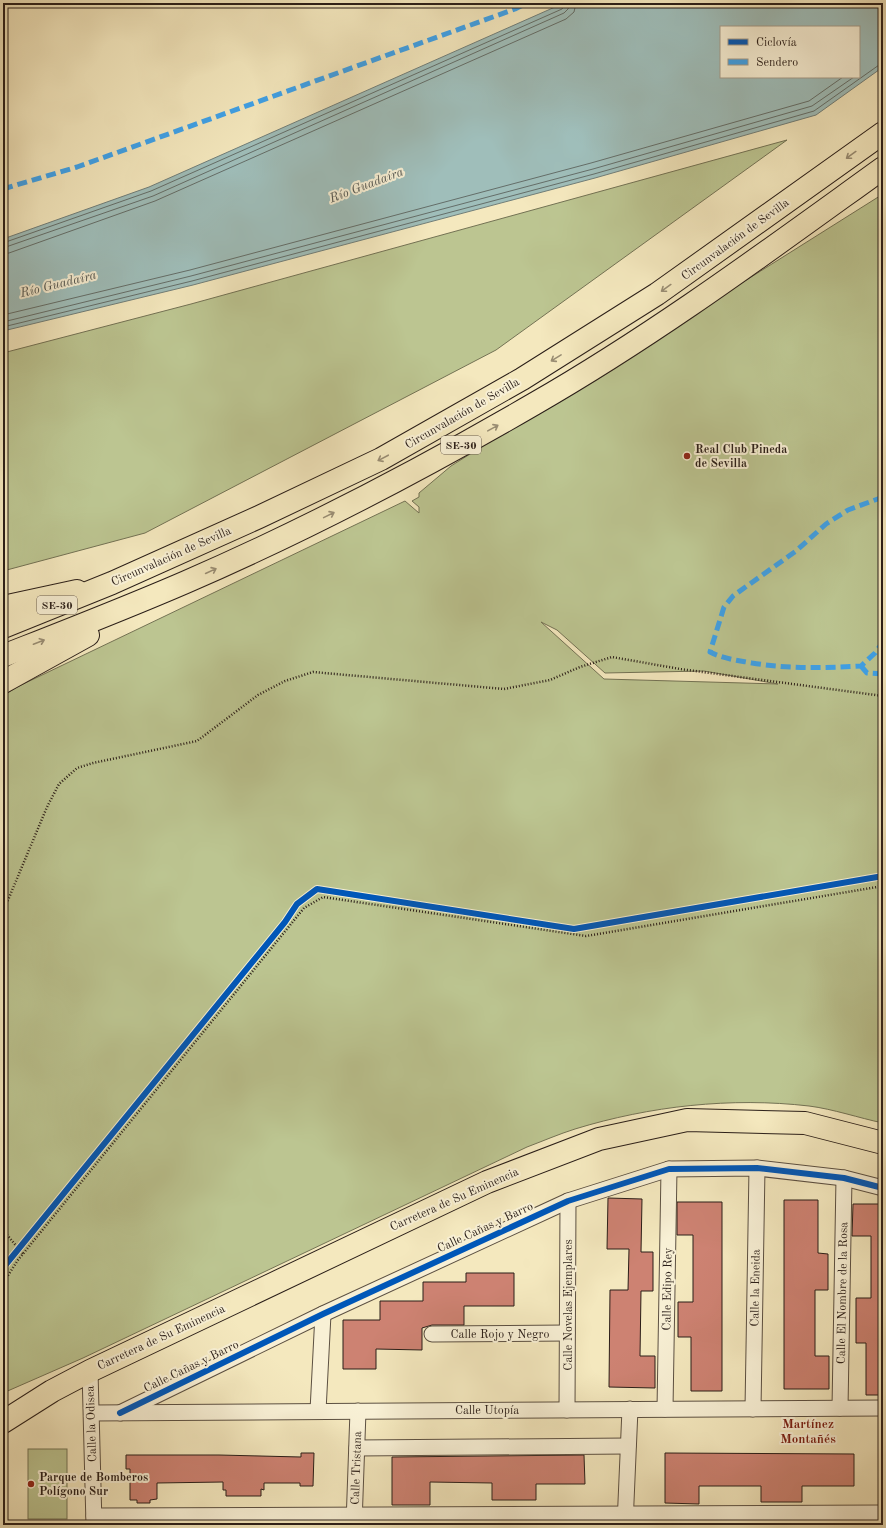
<svg xmlns="http://www.w3.org/2000/svg" width="886" height="1528" font-family="'Old Standard TT',serif">
<style>
.green{fill:#bcc591;stroke:#737254;fill-rule:evenodd}
.water{fill:#9fbeba;stroke:#707e79;fill-rule:evenodd}
.lines{fill:none;stroke-linecap:round;stroke-linejoin:round}
.shore{stroke:#646e69;stroke-width:1}
.building{fill:#cd8272;stroke:#2a1e18}
.street-casing{stroke:#5c5042;stroke-width:17}
.primary-casing{stroke:#2a1e18;stroke-width:24}
.highway-casing{stroke:#2a1e18;stroke-width:24}
.path{stroke:#2a1e18;stroke-width:2.5;stroke-dasharray:1 2;stroke-linecap:butt}
.street{stroke:#f8f0d5;stroke-width:15}
.primary{stroke:#f4e8be;stroke-width:22}
.highway{stroke:#f4e8be;stroke-width:22}
.quiet{stroke:#3ea2ea;stroke-width:5;stroke-dasharray:10 5;stroke-linecap:butt}
.cycleway-casing{stroke:#f8f0d5;stroke-width:8}
.cycleway{stroke:#0057b8;stroke-width:6}
.oneway{stroke:#998d73}
.poi-dot{fill:#8f2418;stroke:#f8f0d5;stroke-width:1.5}
.labels{text-anchor:middle;stroke-width:4;stroke-linejoin:round;paint-order:stroke}
.shield{fill:#f8f0d5;stroke:#685d51;stroke-width:1}
.shield-label{font-size:11px;font-weight:bold;fill:#2a1e18}
.street-label{font-size:12px;fill:#2a1e18;stroke:#f8f0d5}
.poi-label{font-size:12px;font-weight:bold;fill:#2a1e18;stroke:#f8f0d5;text-anchor:start}
.water-label{font-size:13px;font-style:italic;fill:#535651;stroke:#f8f0d5}
.neighbourhood-label{font-size:13px;font-weight:bold;fill:#7a1f14;stroke:#f8f0d5}
</style>
<rect width="100%" height="100%" fill="#f4e8be"/>
<filter id="stains"><feTurbulence type="fractalNoise" baseFrequency=".005" numOctaves="4"/><feColorMatrix values="0 0 0 0 .2 0 0 0 0 .09 0 0 0 0 .02 0 0 0 .5 -.17"/></filter>
<radialGradient id="worn" r=".72"><stop offset=".6" stop-color="#630" stop-opacity="0"/><stop offset="1" stop-color="#630" stop-opacity=".3"/></radialGradient>
<g class="green">
<path d="M 787,140 L 496,350 L 145,533 L 3,571 L 3,353 L 191,304 Z"/>
<path d="M 883,194 L 883,1123 C 859,1118 833,1109 809,1106 C 731,1097 650,1106 575,1129 C 559,1134 543,1141 527,1147 L 83,1358 L 3,1393 L 3,696 L 17,687 L 405,501 L 419,513 L 419,507 L 412,501 L 419,497 L 419,493 L 451,466 ZM 541,622 L 557,630 L 605,673 L 704,671 L 778,684 L 604,679 Z"/>
<rect x="28" y="1449" width="39" height="70"/>
</g>
<path class="water" d="M 564,3 L 883,3 L 883,67 L 816,115 L 595,178 L 193,285 L 3,331 L 3,239 L 149,187 ZM 721,27 L 859,27 L 859,77 L 721,77 Z"/>
<g class="lines">
<g class="shore">
<path d="M 3,243 L 151,191 L 562,9 L 564,6 L 565,3"/>
<path d="M 3,248 L 153,196 L 564,13 L 568,9 L 570,3"/>
<path d="M 3,254 L 9,253 L 155,201 L 566,19 L 574,12 L 576,3"/>
<path d="M 3,315 L 190,270 L 591,163 L 809,101 L 843,77"/>
<path d="M 3,322 L 191,276 L 593,169 L 812,106 L 854,77"/>
<path d="M 3,327 L 192,281 L 594,174 L 814,111 L 879,65 L 883,64"/>
</g>
</g>
<g class="building">
<path d="M 608,1198 L 642,1199 L 641,1252 L 653,1252 L 653,1291 L 641,1291 L 640,1356 L 655,1356 L 655,1388 L 609,1387 L 610,1290 L 628,1290 L 629,1249 L 607,1249 Z"/>
<path d="M 784,1200 L 818,1200 L 818,1253 L 828,1254 L 828,1290 L 815,1290 L 815,1356 L 829,1356 L 829,1389 L 784,1389 Z"/>
<path d="M 677,1202 L 722,1202 L 722,1391 L 691,1391 L 691,1337 L 678,1337 L 678,1302 L 693,1302 L 693,1235 L 677,1235 Z"/>
<path d="M 853,1204 L 883,1204 L 883,1395 L 866,1395 L 866,1343 L 856,1343 L 856,1298 L 871,1298 L 871,1236 L 852,1236 Z"/>
<path d="M 466,1273 L 514,1273 L 514,1306 L 464,1306 L 464,1325 L 432,1325 L 422,1328 L 422,1350 L 376,1349 L 376,1369 L 343,1369 L 343,1320 L 380,1320 L 380,1301 L 423,1301 L 423,1282 L 466,1282 Z"/>
<path d="M 301,1453 L 314,1453 L 313,1486 L 300,1486 L 300,1483 L 264,1483 L 264,1490 L 261,1489 L 261,1496 L 226,1496 L 226,1490 L 223,1490 L 223,1482 L 157,1483 L 157,1499 L 150,1500 L 150,1503 L 137,1503 L 137,1500 L 130,1500 L 130,1469 L 126,1469 L 126,1455 L 219,1455 L 301,1457 Z"/>
<path d="M 665,1453 L 854,1454 L 854,1486 L 802,1486 L 802,1502 L 761,1502 L 761,1486 L 699,1486 L 699,1504 L 665,1503 Z"/>
<path d="M 584,1455 L 585,1484 L 536,1484 L 536,1500 L 492,1500 L 492,1483 L 430,1482 L 430,1505 L 392,1505 L 392,1457 Z"/>
</g>
<g class="lines">
<g class="street-casing">
<g id="street">
<path d="M 432,1334 L 567,1333"/>
<path d="M 90,1371 L 94,1525"/>
<path d="M 840,1408 L 844,1178"/>
<path d="M 665,1409 L 669,1169"/>
<path d="M 753,1409 L 757,1168"/>
<path d="M 567,1410 L 568,1201"/>
<path d="M 318,1411 L 323,1314"/>
<path d="M 92,1413 L 883,1408"/>
<path d="M 120,1413 L 323,1314 L 568,1201 L 669,1169 L 757,1168 L 844,1178 L 883,1188"/>
<path d="M 357,1448 L 628,1446"/>
<path d="M 94,1516 L 883,1513"/>
<path d="M 354,1524 L 358,1411"/>
<path d="M 625,1525 L 630,1409"/>
</g>
</g>
<g class="primary-casing">
<g id="primary">
<path d="M 3,607 L 77,591"/>
<path d="M 3,1422 L 52,1391 L 90,1371 L 487,1182 L 599,1139 L 687,1120 L 805,1123 L 883,1143"/>
</g>
</g>
<g class="highway-casing">
<g id="highway">
<path d="M 3,627 L 112,583 L 259,517 L 381,459 L 522,379 L 657,294 L 883,133"/>
<path d="M 3,656 C 64,632 126,608 186,582 C 306,530 422,469 534,404 C 656,334 769,250 883,168"/>
<path d="M 3,682 L 88,635"/>
</g>
</g>
<g class="path">
<path d="M 3,912 L 47,807 L 59,784 L 77,768 L 93,763 L 197,741 L 258,695 L 285,681 L 313,672 L 504,689 L 550,680 L 580,667 L 612,657 L 680,669 L 883,696"/>
<path d="M 3,1230 L 23,1254"/>
<path d="M 3,1283 L 18,1260 L 304,908 L 323,897 L 586,936 L 883,886"/>
</g>
<use href="#street" class="street"/>
<use href="#primary" class="primary"/>
<use href="#highway" class="highway"/>
<g class="quiet">
<path d="M 3,189 L 77,167 L 515,9 L 527,3"/>
<path d="M 883,497 L 848,510 L 826,524 L 796,551 L 733,596 L 724,607 L 710,652 C 724,659 736,660 752,663 C 789,669 823,668 861,666 L 875,653 L 883,642"/>
<path d="M 861,666 L 867,673 L 883,674"/>
</g>
<g class="cycleway-casing">
<g id="cycleway">
<path d="M 3,1268 L 285,922 L 297,904 L 317,889 L 574,929 L 883,876"/>
<path d="M 120,1413 L 323,1314 L 568,1201 L 669,1169 L 757,1168 L 844,1178 L 883,1188"/>
</g>
</g>
<use href="#cycleway" class="cycleway"/>
</g>
<defs><path id="oneway-shaft" d="M-6 0H5M1.5-3L5.5 0L1.5 3" fill="none" stroke-width="1.6" stroke-linecap="round" stroke-linejoin="round"/></defs>
<g class="oneway">
<use href="#oneway-shaft" transform="translate(851 155) rotate(144)"/>
<use href="#oneway-shaft" transform="translate(666 288) rotate(144)"/>
<use href="#oneway-shaft" transform="translate(556 358) rotate(148)"/>
<use href="#oneway-shaft" transform="translate(493 428) rotate(-29)"/>
<use href="#oneway-shaft" transform="translate(383 458) rotate(152)"/>
<use href="#oneway-shaft" transform="translate(329 515) rotate(-26)"/>
<use href="#oneway-shaft" transform="translate(211 571) rotate(-25)"/>
<use href="#oneway-shaft" transform="translate(39 642) rotate(-21)"/>
</g>
<g class="poi-dot">
<circle cx="687" cy="456" r="4"/>
<circle cx="31" cy="1484" r="4"/>
</g>
<g class="labels">
<g class="shield">
<rect x="441" y="436" width="40" height="18" rx="3"/>
<rect x="37" y="596" width="40" height="18" rx="3"/>
</g>
<g class="shield-label">
<text x="461" y="449">SE-30</text>
<text x="57" y="609">SE-30</text>
</g>
<g class="street-label">
<text transform="translate(735 239) rotate(-36)" y="4">Circunvalación de Sevilla</text>
<text transform="translate(462 413) rotate(-30)" y="4">Circunvalación de Sevilla</text>
<text transform="translate(171 556) rotate(-24)" y="4">Circunvalación de Sevilla</text>
<text transform="translate(454 1199) rotate(-24)" y="4">Carretera de Su Eminencia</text>
<text transform="translate(485 1227) rotate(-25)" y="4">Calle Cañas y Barro</text>
<text transform="translate(755 1288) rotate(-89)" y="4">Calle la Eneida</text>
<text transform="translate(667 1289) rotate(-89)" y="4">Calle Edipo Rey</text>
<text transform="translate(842 1293) rotate(-89)" y="4">Calle El Nombre de la Rosa</text>
<text transform="translate(568 1305) rotate(-90)" y="4">Calle Novelas Ejemplares</text>
<text x="500" y="1338">Calle Rojo y Negro</text>
<text transform="translate(161 1337) rotate(-25)" y="4">Carretera de Su Eminencia</text>
<text transform="translate(191 1366) rotate(-26)" y="4">Calle Cañas y Barro</text>
<text x="487" y="1414">Calle Utopía</text>
<text transform="translate(91 1424) rotate(-92)" y="4">Calle la Odisea</text>
<text transform="translate(356 1468) rotate(-88)" y="4">Calle Tristana</text>
</g>
<g class="poi-label">
<text x="695" y="453">Real Club Pineda<tspan x="695" dy="14">de Sevilla</tspan></text>
<text x="39" y="1481">Parque de Bomberos<tspan x="39" dy="14">Polígono Sur</tspan></text>
</g>
<g class="water-label">
<text transform="translate(366 184) rotate(-21)" y="5">Río Guadaíra</text>
<text transform="translate(58 283) rotate(-14)" y="5">Río Guadaíra</text>
</g>
<g class="neighbourhood-label">
<text x="808" y="1428">Martínez<tspan x="808" dy="15">Montañés</tspan></text>
</g>
</g>
<rect width="886" height="1528" fill="none" stroke="#f4e8be" stroke-width="16"/>
<rect x="4" y="4" width="878" height="1520" fill="none" stroke="#2a1e18" stroke-width="2"/>
<rect x="8" y="8" width="870" height="1512" fill="none" stroke="#2a1e18"/>
<rect x="720" y="26" width="140" height="52" fill="#f8f0d5" stroke="#a69c89"/>
<rect x="728" y="39" width="20" height="6" fill="#0057b8" stroke="#a69c89"/>
<text x="756" y="46" font-size="12" fill="#2a1e18">Ciclovía</text>
<rect x="728" y="59" width="20" height="6" fill="#3ea2ea" stroke="#a69c89"/>
<text x="756" y="66" font-size="12" fill="#2a1e18">Sendero</text>
<rect width="100%" height="100%" filter="url(#stains)"/>
<rect width="100%" height="100%" fill="url(#worn)"/>
</svg>
